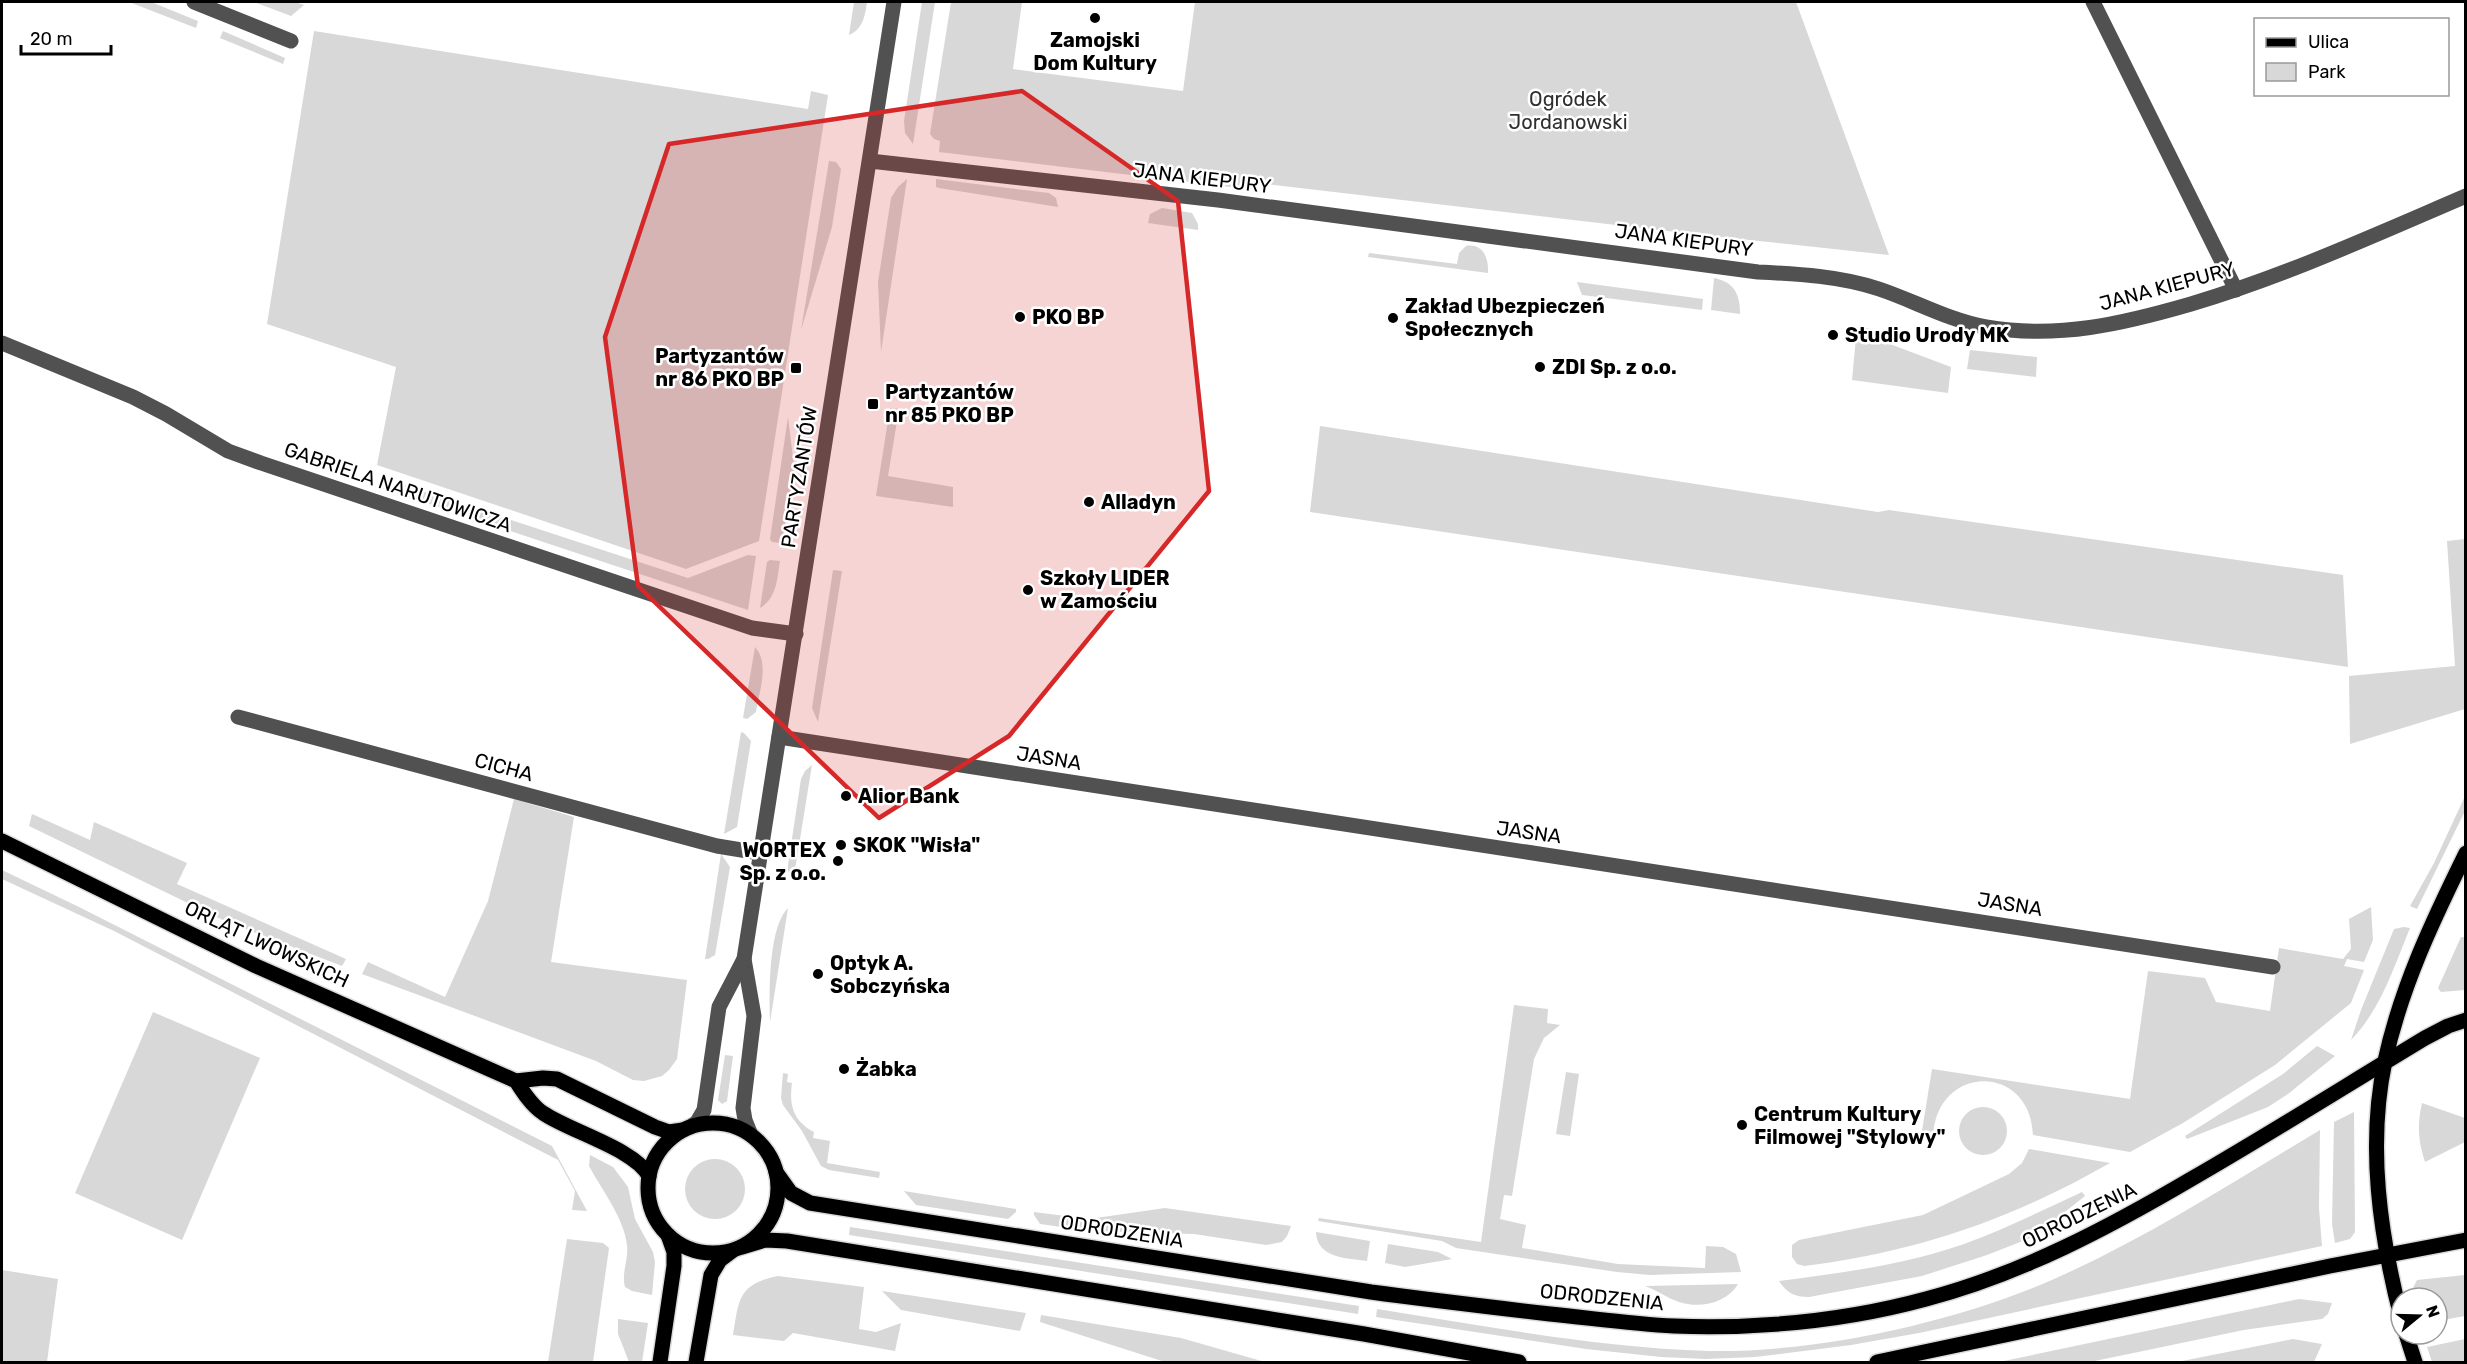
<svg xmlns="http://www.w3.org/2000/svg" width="2467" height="1364" font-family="Rubik,sans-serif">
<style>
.green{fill:#d8d8d8}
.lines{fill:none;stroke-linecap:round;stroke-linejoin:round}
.major-casing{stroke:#dbdbdb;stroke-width:18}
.minor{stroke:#515151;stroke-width:15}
.major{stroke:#000;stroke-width:15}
.marked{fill:#d62828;fill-opacity:0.2;stroke:#d62828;stroke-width:4.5;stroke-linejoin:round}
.poi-dot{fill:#000;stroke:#fff;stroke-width:2}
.labels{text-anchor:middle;stroke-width:5;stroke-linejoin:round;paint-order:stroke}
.poi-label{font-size:20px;font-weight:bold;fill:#000;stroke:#fff;text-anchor:start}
.park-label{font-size:20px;fill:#2f2f2f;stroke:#fff}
.street-label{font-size:20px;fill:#000;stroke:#fff}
</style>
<rect width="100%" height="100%" fill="#fff"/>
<g class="green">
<path d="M 129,2 L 151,2 L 198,21 L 196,28 Z"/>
<path d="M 254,2 L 295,2 L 304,5 L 291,16 Z"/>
<path d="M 854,2 L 867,2 C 865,16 863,29 849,35 Z"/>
<path d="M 922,2 L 935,2 L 913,144 L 905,133 L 904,121 Z"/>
<path d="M 951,2 L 1022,2 L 1013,69 L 1183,91 L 1195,2 L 1796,2 L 1889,255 L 1693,234 L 1248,182 L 1247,189 L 939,152 L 940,141 L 934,139 L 930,134 Z"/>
<path d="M 223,31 L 285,58 L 283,64 L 220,38 Z"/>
<path d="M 314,31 L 808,109 L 811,91 L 828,95 L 759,541 L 686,569 L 377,465 L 396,367 L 267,324 Z"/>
<path d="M 829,161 L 836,162 L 841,169 L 832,227 L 801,330 Z"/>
<path d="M 907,179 L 881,352 L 878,282 L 891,198 L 898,187 Z"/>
<path d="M 936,179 L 1049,193 L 1056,198 L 1058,207 L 939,188 L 936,187 Z"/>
<path d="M 1162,208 L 1192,213 L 1198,224 L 1198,230 L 1148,223 L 1150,214 Z"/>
<path d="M 1466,246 C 1483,243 1489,258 1488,273 L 1368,257 L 1369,253 L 1457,264 L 1459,253 Z"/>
<path d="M 1714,278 C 1734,282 1740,294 1740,314 L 1711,310 Z"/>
<path d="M 1577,282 L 1703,299 L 1702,310 L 1582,295 Z"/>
<path d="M 1857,327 L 1874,329 L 1882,341 L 1951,367 L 1948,393 L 1852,380 Z"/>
<path d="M 1970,350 L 2037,357 L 2036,377 L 1967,369 Z"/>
<path d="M 890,408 L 899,409 L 888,476 L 953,487 L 953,507 L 876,496 Z"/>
<path d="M 788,417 L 794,466 L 782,543 L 772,542 L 770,539 Z"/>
<path d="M 1320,426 L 1878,512 L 1889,510 L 2343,575 L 2348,667 L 1310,512 Z"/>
<path d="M 398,483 L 688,578 L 748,555 L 756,556 L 748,610 L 375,486 Z"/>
<path d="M 2465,539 L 2465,709 L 2350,744 L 2349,676 L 2455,666 L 2447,541 Z"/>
<path d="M 770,560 L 780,561 C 777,579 777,598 760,608 L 767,562 Z"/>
<path d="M 833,570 L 842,571 L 818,722 L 812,708 Z"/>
<path d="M 755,647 C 770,663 759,692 756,712 L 747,719 L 743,718 Z"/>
<path d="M 741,732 L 744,733 L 751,741 L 737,827 L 724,834 Z"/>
<path d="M 812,765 L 793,882 L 788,871 L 788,865 L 801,779 L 805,771 Z"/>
<path d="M 2465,796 L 2465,811 L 2417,909 L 2410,906 L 2434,863 Z"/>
<path d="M 514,799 L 574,817 L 551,962 L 687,980 L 677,1059 L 669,1070 L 662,1076 L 644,1081 L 633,1080 L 596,1061 L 362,974 L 368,962 L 445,997 L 488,901 Z"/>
<path d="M 32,814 L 90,840 L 94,822 L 187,863 L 177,884 L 346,959 L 342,966 L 227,922 L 29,826 Z"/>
<path d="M 721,854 L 730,867 L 715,955 L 708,959 L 705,959 Z"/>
<path d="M 2,870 L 79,907 L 552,1146 L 587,1211 L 572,1210 L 575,1191 L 558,1160 L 114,931 L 2,879 Z"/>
<path d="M 2371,907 L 2373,940 L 2364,962 L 2347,959 L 2344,966 L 2364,970 L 2351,1003 L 2275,1065 L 2183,1123 L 2130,1152 L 2033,1135 C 2030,1062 1935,1064 1933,1138 L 1921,1137 L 1932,1069 L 2130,1099 L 2148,971 L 2205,978 L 2216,1002 L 2270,1011 L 2279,948 L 2343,959 L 2351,949 L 2349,919 Z"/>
<path d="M 788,908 L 770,1022 C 769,994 768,928 788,908 Z"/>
<path d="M 2404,927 L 2410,928 C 2394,967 2381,1009 2351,1040 L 2361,1010 L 2394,929 Z"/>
<path d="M 2461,937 L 2465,937 L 2465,990 L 2441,992 L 2438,988 Z"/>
<path d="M 1514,1005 L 1548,1009 L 1547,1023 L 1560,1025 L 1544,1038 L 1534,1059 L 1512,1196 L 1504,1195 L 1500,1219 L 1526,1225 L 1522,1248 L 1618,1264 L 1705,1268 L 1706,1246 L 1723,1247 L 1736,1254 L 1741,1272 L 1650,1275 L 1617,1272 L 1456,1248 L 1442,1241 L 1318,1221 L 1319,1218 L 1481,1242 Z"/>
<path d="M 153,1012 L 260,1058 L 182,1240 L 75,1193 Z"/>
<path d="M 2317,1046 L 2335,1056 L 2288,1094 L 2268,1107 L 2187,1139 L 2185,1136 L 2283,1074 Z"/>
<path d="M 725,1055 L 733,1056 L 727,1101 L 722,1104 L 718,1100 Z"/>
<path d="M 1566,1072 L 1579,1074 L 1570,1136 L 1556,1134 Z"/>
<path d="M 783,1073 L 788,1074 L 787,1082 L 792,1083 C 789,1105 793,1121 814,1132 L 813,1138 L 830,1141 L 827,1163 L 880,1172 L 879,1178 L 829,1170 L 821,1166 L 802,1131 L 783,1105 L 781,1098 Z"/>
<path d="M 2422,1103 L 2465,1118 L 2465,1142 L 2425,1162 C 2418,1141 2417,1125 2422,1103 Z"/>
<circle cx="1983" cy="1131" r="24"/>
<path d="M 2354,1112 L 2355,1232 L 2350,1239 L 2335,1243 L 2332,1224 L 2334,1122 Z"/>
<path d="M 2320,1130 L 2319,1208 L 2322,1246 L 1919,1333 L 1851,1345 L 1755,1357 L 1706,1359 L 1661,1357 L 1586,1349 L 1376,1317 L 1377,1309 C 1487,1326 1598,1348 1709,1351 C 1817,1353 1956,1322 2054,1279 C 2147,1238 2233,1182 2320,1130 Z"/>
<path d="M 2029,1149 L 2110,1163 C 2012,1219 1917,1252 1804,1266 L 1797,1264 L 1792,1257 L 1792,1245 L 1799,1240 L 1923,1215 L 2009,1174 L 2022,1163 Z"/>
<path d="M 590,1155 L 613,1167 L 628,1187 L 635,1219 L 653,1252 L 655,1262 L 652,1295 L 632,1291 L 625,1287 C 621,1273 629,1259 627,1245 C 624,1218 602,1190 589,1166 Z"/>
<circle cx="715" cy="1189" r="30"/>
<path d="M 904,1191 L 1016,1209 L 1016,1212 L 1008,1219 L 916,1205 Z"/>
<path d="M 2082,1192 L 2085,1196 L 2033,1237 L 1987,1255 L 1922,1276 L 1809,1297 C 1794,1297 1787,1293 1779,1281 C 1841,1273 1904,1265 1964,1244 C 2005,1229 2043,1210 2082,1192 Z"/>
<path d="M 1165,1208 L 1291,1226 L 1287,1236 L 1282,1242 L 1266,1245 L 1194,1234 L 1090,1231 L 1040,1224 L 1034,1215 L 1034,1212 L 1089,1219 Z"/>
<path d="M 850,1227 L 1359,1306 L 1358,1314 L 849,1235 Z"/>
<path d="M 1316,1232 L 1370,1241 L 1367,1261 C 1348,1258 1317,1259 1316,1232 Z"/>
<path d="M 567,1239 L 603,1243 L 609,1248 L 593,1362 L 548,1362 Z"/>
<path d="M 1388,1244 L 1438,1252 L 1452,1259 L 1405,1267 L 1385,1263 Z"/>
<path d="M 2,1270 L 58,1279 L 47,1362 L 2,1362 Z"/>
<path d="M 2465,1275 L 2465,1316 L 2437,1321 L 2437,1298 L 2416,1298 L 2413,1288 L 2417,1280 Z"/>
<path d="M 778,1276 L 864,1287 L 859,1329 L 876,1332 L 901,1323 L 895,1351 L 793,1333 L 784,1341 L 733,1335 C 739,1299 738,1284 778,1276 Z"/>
<path d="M 1738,1284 C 1727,1303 1700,1309 1679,1302 C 1667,1298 1657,1290 1645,1286 Z"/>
<path d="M 882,1291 L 1026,1313 L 1020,1331 L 901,1310 Z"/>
<path d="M 2299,1299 L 2332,1303 L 2328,1314 L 2322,1319 L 2244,1330 L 2090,1362 L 1999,1362 Z"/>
<path d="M 1041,1315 L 1181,1338 L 1265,1362 L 1165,1362 L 1040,1322 Z"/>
<path d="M 618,1319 L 648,1323 L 642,1362 L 629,1362 L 618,1334 Z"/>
<path d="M 2293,1339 L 2322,1344 L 2314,1362 L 2177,1362 Z"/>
<path d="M 2465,1339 L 2465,1362 L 2432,1362 L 2427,1347 Z"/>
</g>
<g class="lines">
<g class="major-casing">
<g id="major">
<path d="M 2,841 L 256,966 L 516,1081 C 523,1092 532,1106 543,1113 C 569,1131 635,1149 649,1176"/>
<path d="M 516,1081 L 543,1078 L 557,1079 L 655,1127 L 669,1132 L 683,1130"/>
<circle cx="713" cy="1188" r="65"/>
<path d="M 776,1172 L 791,1193 L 810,1203 L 1371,1292 C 1430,1300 1490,1307 1550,1314 C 1591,1318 1632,1324 1674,1326 C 1758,1329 1845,1321 1926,1299 C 2021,1274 2108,1228 2193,1178 C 2271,1133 2347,1085 2425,1038 L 2448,1026 L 2466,1020"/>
<path d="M 742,1247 L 765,1240 L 787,1241 L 1364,1334 L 1519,1362"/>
<path d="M 2401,1317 C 2380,1235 2367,1146 2385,1061 C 2401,987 2433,920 2466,853"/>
<path d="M 2406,1334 L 2415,1362"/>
<path d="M 660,1362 L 674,1266 L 674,1252 L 668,1235"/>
<path d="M 696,1362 L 711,1275 L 720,1260 L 732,1251"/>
<path d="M 1877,1362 L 2330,1266 L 2466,1240"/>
</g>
</g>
<g class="minor">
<path d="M 194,2 L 291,41"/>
<path d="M 2093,2 L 2236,290"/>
<path d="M 870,161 L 1218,200 L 1758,272 C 1799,274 1840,276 1879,289 C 1915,301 1948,320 1986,327 C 2059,339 2122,324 2191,304 C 2285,276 2375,235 2466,196"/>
<path d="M 2,343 L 133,397 L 166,414 L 228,451 L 261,463 L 752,628 L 796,634"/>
<path d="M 238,717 L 717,846 L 760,853"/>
<path d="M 779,737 L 2273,967"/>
<path d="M 744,959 L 754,1016 L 743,1108 L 745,1120 L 751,1135"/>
<path d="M 690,1127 L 697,1122 L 704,1110 L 719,1007 L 744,959 L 894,2"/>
</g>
<use href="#major" class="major"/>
</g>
<path class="marked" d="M 1022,91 L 1178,201 L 1209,491 L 1009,736 L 879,818 L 638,586 L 605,337 L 669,144 Z"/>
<g class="poi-dot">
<circle cx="1095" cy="18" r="6"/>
<circle cx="1020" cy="317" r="6"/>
<circle cx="1393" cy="318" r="6"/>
<circle cx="1833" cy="335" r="6"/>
<circle cx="1540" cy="367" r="6"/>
<rect x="790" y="362" width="12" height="12" rx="3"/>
<rect x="867" y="398" width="12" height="12" rx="3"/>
<circle cx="1089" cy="502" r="6"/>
<circle cx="1028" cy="590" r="6"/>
<circle cx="846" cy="796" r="6"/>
<circle cx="841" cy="845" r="6"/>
<circle cx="838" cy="861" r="6"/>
<circle cx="818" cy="974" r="6"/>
<circle cx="844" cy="1069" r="6"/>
<circle cx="1742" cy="1125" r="6"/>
</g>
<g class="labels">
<g class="poi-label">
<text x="1095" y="47" text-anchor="middle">Zamojski<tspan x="1095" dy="23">Dom Kultury</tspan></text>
<text x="1405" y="313">Zakład Ubezpieczeń<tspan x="1405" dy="23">Społecznych</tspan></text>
<text x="1032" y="324">PKO BP</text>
<text x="1845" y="342">Studio Urody MK</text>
<text x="784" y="363" text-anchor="end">Partyzantów<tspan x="784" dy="23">nr 86 PKO BP</tspan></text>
<text x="1552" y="374">ZDI Sp. z o.o.</text>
<text x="885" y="399">Partyzantów<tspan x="885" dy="23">nr 85 PKO BP</tspan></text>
<text x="1101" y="509">Alladyn</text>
<text x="1040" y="585">Szkoły LIDER<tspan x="1040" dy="23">w Zamościu</tspan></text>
<text x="858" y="803">Alior Bank</text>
<text x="853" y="852">SKOK "Wisła"</text>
<text x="826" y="857" text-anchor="end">WORTEX<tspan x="826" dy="23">Sp. z o.o.</tspan></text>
<text x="830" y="970">Optyk A.<tspan x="830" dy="23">Sobczyńska</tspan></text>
<text x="856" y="1076">Żabka</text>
<text x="1754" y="1121">Centrum Kultury<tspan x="1754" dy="23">Filmowej "Stylowy"</tspan></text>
</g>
<g class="park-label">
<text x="1568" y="106">Ogródek<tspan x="1568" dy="23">Jordanowski</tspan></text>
</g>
<g class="street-label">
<text transform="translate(1202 178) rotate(7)" y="7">JANA KIEPURY</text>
<text transform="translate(1684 240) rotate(8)" y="7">JANA KIEPURY</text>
<text transform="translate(2167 286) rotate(-15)" y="7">JANA KIEPURY</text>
<text transform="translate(799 477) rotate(-81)" y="7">PARTYZANTÓW</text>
<text transform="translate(398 487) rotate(19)" y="7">GABRIELA NARUTOWICZA</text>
<text transform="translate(1049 758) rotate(9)" y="7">JASNA</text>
<text transform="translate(504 767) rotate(15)" y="7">CICHA</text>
<text transform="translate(1529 832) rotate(8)" y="7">JASNA</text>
<text transform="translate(2010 904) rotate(9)" y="7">JASNA</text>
<text transform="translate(267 944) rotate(25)" y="7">ORLĄT LWOWSKICH</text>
<text transform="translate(2079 1215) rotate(-26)" y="7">ODRODZENIA</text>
<text transform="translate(1122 1231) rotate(9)" y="7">ODRODZENIA</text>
<text transform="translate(1602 1297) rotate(6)" y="7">ODRODZENIA</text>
</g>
</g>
<rect width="2467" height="1364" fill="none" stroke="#000000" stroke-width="6"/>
<rect x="2254" y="18" width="195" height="78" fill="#ffffff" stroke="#999999" stroke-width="1.5"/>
<rect x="2266" y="38" width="30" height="9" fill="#000000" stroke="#999999" stroke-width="1.5"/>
<text x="2308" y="48" font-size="18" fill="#000000">Ulica</text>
<rect x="2266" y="63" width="30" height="18" fill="#d8d8d8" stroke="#999999" stroke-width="1.5"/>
<text x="2308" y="78" font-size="18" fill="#000000">Park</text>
<g transform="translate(2419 1316) rotate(71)"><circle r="28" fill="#ffffff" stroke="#999999" stroke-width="1.5"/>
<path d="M0-4.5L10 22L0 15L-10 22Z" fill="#000000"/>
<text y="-9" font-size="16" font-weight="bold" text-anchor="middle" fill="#000000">N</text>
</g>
<path d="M21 45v9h90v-9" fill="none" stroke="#000000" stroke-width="3"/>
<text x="30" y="45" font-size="18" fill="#000000" stroke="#ffffff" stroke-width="4.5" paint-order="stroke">20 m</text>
</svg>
